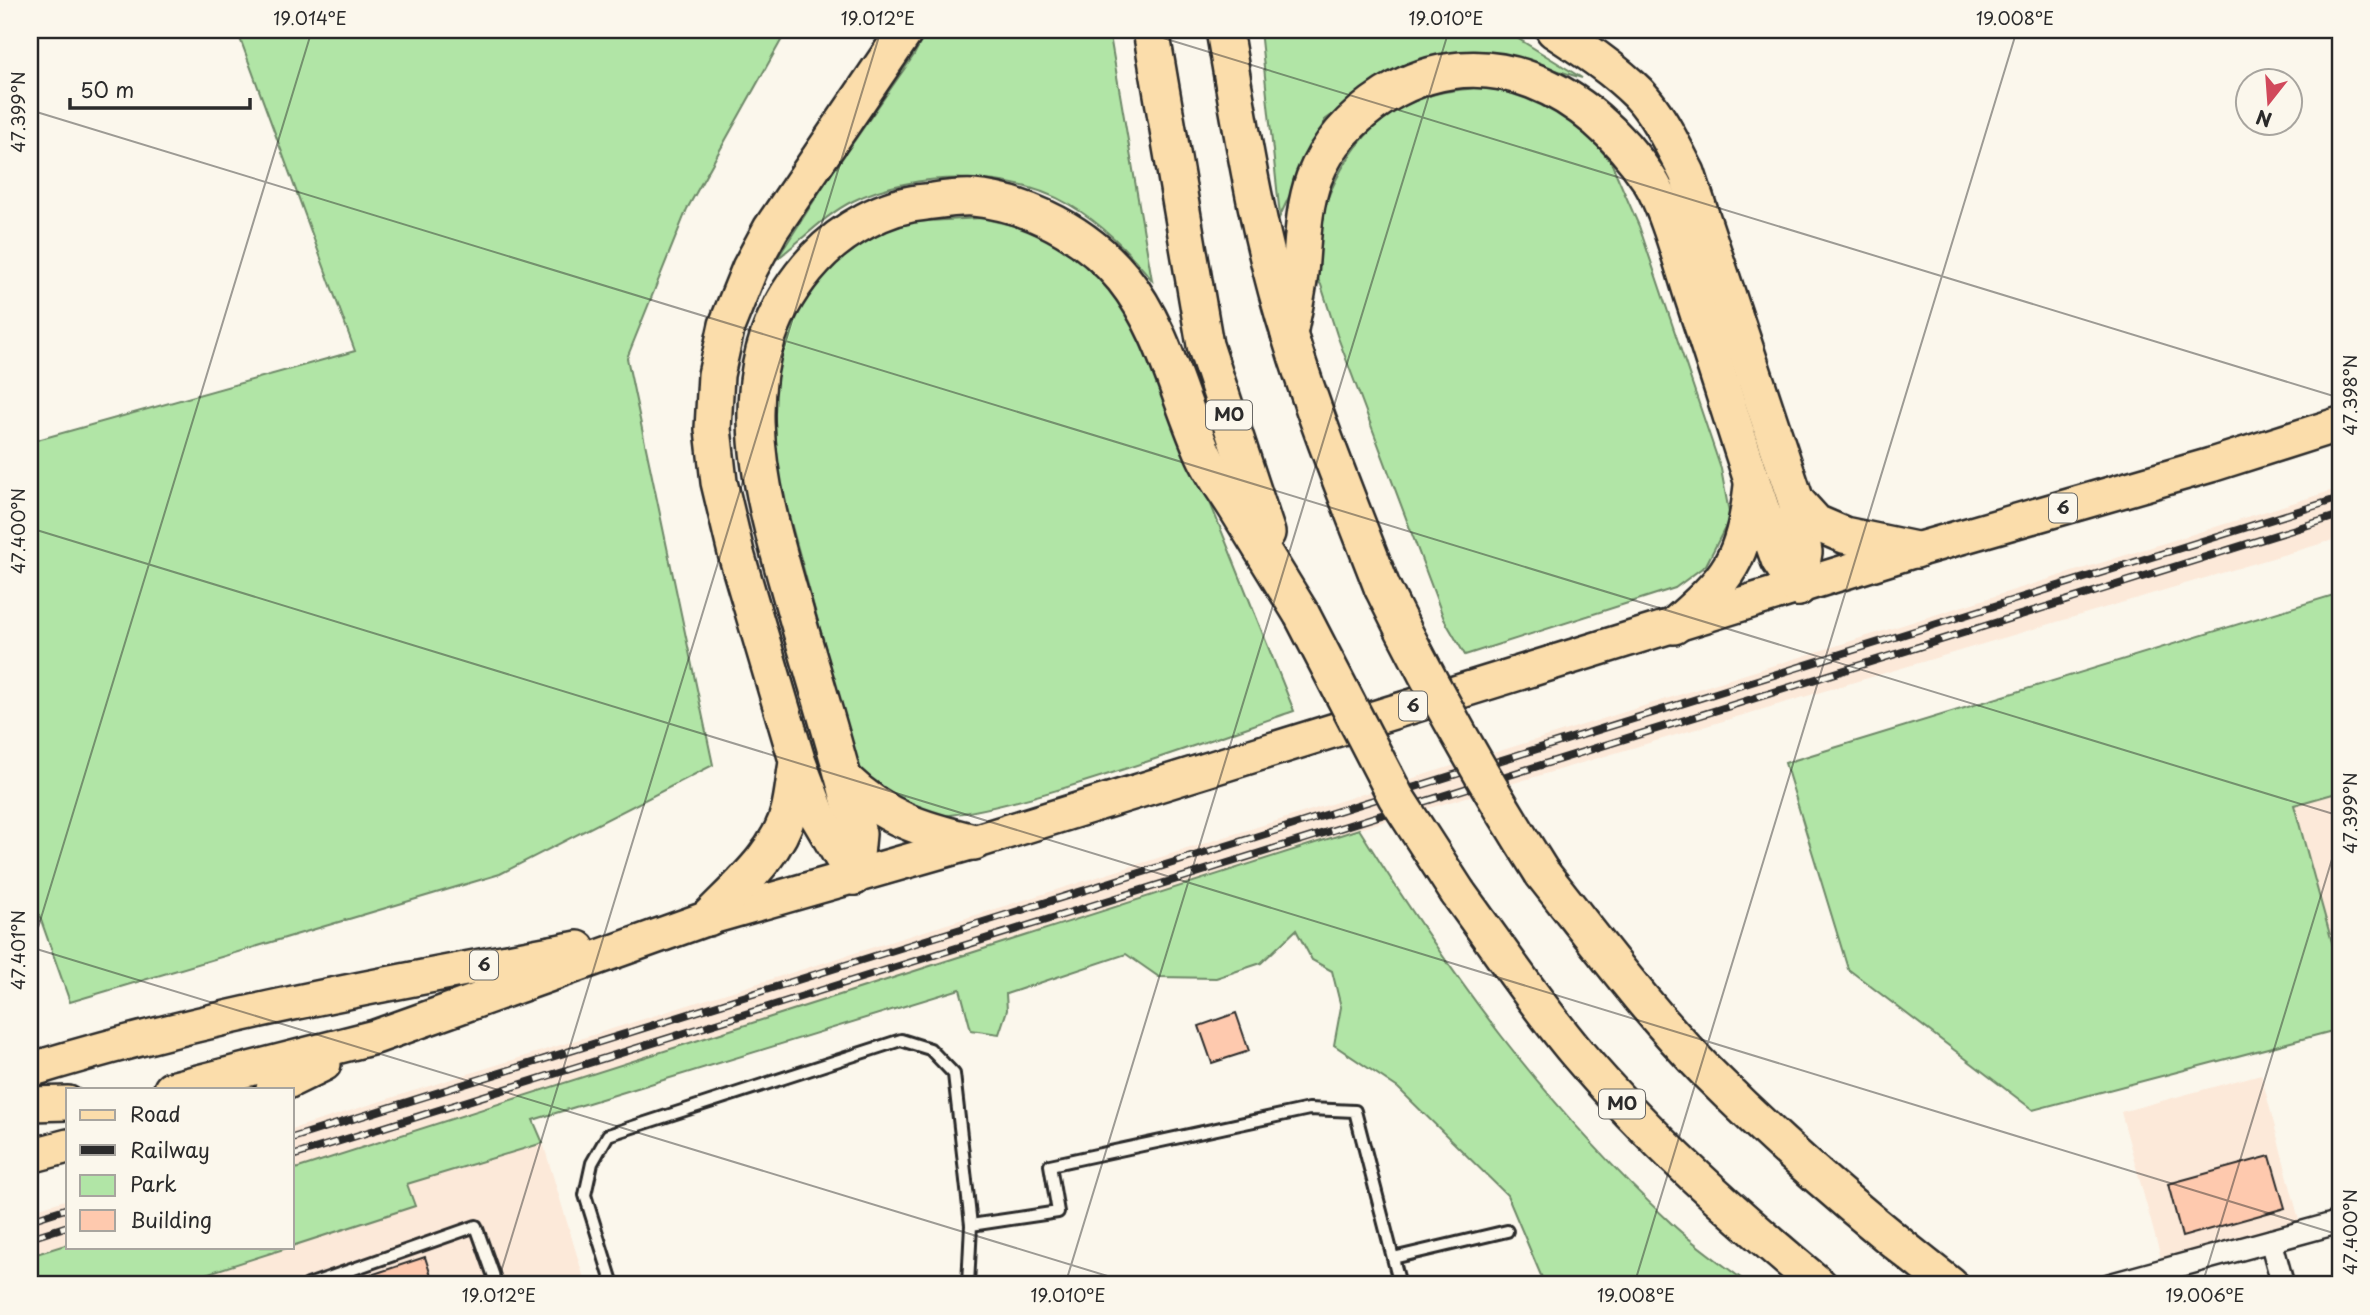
<svg xmlns="http://www.w3.org/2000/svg" width="2370" height="1315" font-family="'Playpen Sans',sans-serif">
<style>
.built{fill:#fce9d9}
.green{fill:#b1e5a6;stroke:#6e8868;stroke-width:2}
.building{fill:#fec9ae;stroke:#2b2b2b;stroke-width:2}
.lines{fill:none;stroke-linecap:round;stroke-linejoin:round}
.service-casing{stroke:#2b2b2b;stroke-width:16}
.minor-casing{stroke:#2b2b2b;stroke-width:26}
.primary-casing{stroke:#2b2b2b;stroke-width:38}
.trunk-casing{stroke:#2b2b2b;stroke-width:40}
.service{stroke:#fbf7ec;stroke-width:10}
.minor{stroke:#fbf7ec;stroke-width:21}
.primary{stroke:#fbddab;stroke-width:33}
.trunk{stroke:#fbddab;stroke-width:35}
.rail-casing{stroke:#2b2b2b;stroke-width:8}
.rail{stroke:#fbf7ec;stroke-width:5;stroke-dasharray:16;stroke-linecap:butt}
.trunk-bridge-casing{stroke:#2b2b2b;stroke-width:40;stroke-linecap:butt}
.trunk-bridge{stroke:#fbddab;stroke-width:35}
.ticks{fill:none;stroke:#2b2b2b;stroke-width:2;stroke-opacity:0.45}
.labels{text-anchor:middle;stroke-width:5;stroke-linejoin:round;paint-order:stroke}
.shield{fill:#fbf7ec;stroke:#696865;stroke-width:2}
.shield-label{font-size:18px;font-weight:bold;fill:#2b2b2b}
.neatline{fill:none;stroke:#2b2b2b;stroke-width:2.5}
.ticks-label{font-size:18px;text-anchor:middle;fill:#2b2b2b}
</style>
<rect width="100%" height="100%" fill="#fbf7ec"/>
<filter id="ink" filterUnits="userSpaceOnUse"><feTurbulence type="fractalNoise" baseFrequency=".0143" numOctaves="2"/><feDisplacementMap in="SourceGraphic" scale="14" xChannelSelector="R" yChannelSelector="G"/><feConvolveMatrix kernelMatrix="1 2 1 2 8 2 1 2 1" color-interpolation-filters="sRGB"/></filter>
<g filter="url(#ink)">
<g class="built">
<path d="M 2340,488 L 2340,538 L 1359,829 L 292,1170 L 292,1129 Z"/>
<path d="M 2340,792 L 2340,971 L 2294,805 Z"/>
<path d="M 2261,1074 L 2299,1220 L 2161,1258 L 2121,1112 Z"/>
<path d="M 543,1143 L 586,1285 L 171,1285 L 415,1206 L 407,1184 Z"/>
<path d="M 68,1199 L 68,1244 L 30,1256 L 30,1211 Z"/>
</g>
<g class="green">
<path d="M 237,30 L 787,30 L 687,209 L 627,358 L 713,765 L 500,874 L 70,1002 L 30,889 L 30,442 L 355,351 Z"/>
<path d="M 927,30 L 1109,30 L 1152,280 C 1128,251 1103,224 1070,205 C 1010,170 914,171 853,201 C 826,214 801,241 777,259 L 827,180 L 914,55 Z"/>
<path d="M 1260,30 L 1504,30 L 1582,78 L 1519,59 L 1443,54 L 1380,80 L 1325,120 L 1280,216 Z"/>
<path d="M 1480,87 L 1528,96 L 1580,125 L 1611,162 L 1639,226 L 1721,469 L 1730,518 L 1706,565 L 1675,588 L 1465,655 L 1444,619 L 1337,335 L 1321,285 L 1307,261 C 1325,191 1355,116 1432,95 C 1448,90 1465,90 1480,87 Z"/>
<path d="M 981,218 L 1050,234 L 1120,295 L 1147,346 L 1294,711 C 1231,732 964,832 917,814 C 889,804 873,786 857,764 L 776,468 L 771,404 L 783,346 L 807,293 L 854,242 L 911,222 Z"/>
<path d="M 2340,593 L 2340,792 L 2294,805 L 2340,971 L 2340,1029 L 2033,1110 L 1848,969 L 1785,763 Z"/>
<path d="M 1359,829 C 1450,974 1545,1106 1671,1223 C 1695,1246 1724,1265 1750,1285 L 1545,1285 L 1507,1195 L 1398,1088 L 1334,1045 L 1341,1007 L 1332,971 L 1312,960 L 1296,930 L 1261,963 L 1216,978 L 1159,977 L 1126,954 L 1006,994 L 1007,1010 L 999,1034 L 971,1030 L 960,989 L 533,1120 L 543,1143 L 407,1184 L 415,1206 L 292,1246 L 292,1170 Z"/>
<path d="M 68,1244 L 68,1247 L 290,1247 L 171,1285 L 30,1285 L 30,1256 Z"/>
</g>
<g class="building">
<path d="M 1236,1013 L 1249,1051 L 1212,1063 L 1199,1026 Z"/>
<path d="M 2270,1156 L 2285,1208 L 2182,1237 L 2168,1184 Z"/>
<path d="M 425,1257 L 434,1285 L 351,1285 L 350,1282 Z"/>
</g>
<g class="lines">
<g class="service-casing">
<g id="service">
<path d="M 1393,1258 L 1507,1231"/>
<path d="M 308,1285 L 476,1226 L 497,1285"/>
<path d="M 613,1285 L 585,1195 L 592,1163 L 608,1135 L 901,1040 L 930,1049 L 954,1074 L 971,1225"/>
<path d="M 968,1285 L 971,1225 L 1058,1212 L 1050,1165 L 1309,1109 L 1355,1111 L 1400,1285"/>
</g>
</g>
<g class="minor-casing">
<g id="minor">
<path d="M 2271,1241 L 2283,1285"/>
<path d="M 2109,1285 L 2340,1222"/>
</g>
</g>
<g class="primary-casing">
<g id="primary">
<path d="M 30,1070 C 209,1015 394,982 578,948"/>
<path d="M 171,1089 L 375,1037 L 708,918 L 974,842 L 1916,550 L 2211,465 L 2340,424"/>
<path d="M 273,1089 L 324,1064"/>
<path d="M 30,1104 L 68,1103"/>
<path d="M 30,1156 L 68,1146"/>
</g>
</g>
<g class="trunk-casing">
<g id="trunk">
<path d="M 1151,30 L 1205,345 L 1267,533"/>
<path d="M 1224,30 C 1242,133 1258,237 1290,337 C 1316,422 1350,504 1382,587"/>
<path d="M 1554,30 C 1583,49 1613,68 1638,93 C 1659,115 1673,146 1687,173 L 1796,501 L 1804,552 L 1798,588"/>
<path d="M 1289,334 C 1293,314 1298,293 1300,272 C 1303,240 1303,208 1314,178 C 1328,142 1355,115 1386,95 C 1487,34 1589,90 1649,179 C 1666,204 1683,267 1693,298 C 1722,385 1748,473 1779,560 L 1798,588"/>
<path d="M 1796,501 L 1816,523 L 1844,535 L 1916,550"/>
<path d="M 1674,626 C 1730,577 1743,561 1752,486"/>
<path d="M 845,780 C 886,819 921,829 974,842"/>
<path d="M 1542,873 C 1596,941 1648,1012 1709,1074 C 1785,1150 1866,1220 1950,1285"/>
<path d="M 854,877 L 858,834 C 840,760 817,687 796,614 C 762,495 718,363 815,259 C 842,230 885,205 926,202 C 941,200 958,197 973,198 C 1029,203 1087,234 1123,278 C 1164,329 1178,397 1204,455 C 1212,473 1225,490 1235,506 C 1257,542 1280,579 1302,615"/>
<path d="M 854,877 L 819,818 L 797,760 L 737,557 L 719,482 L 713,429 L 716,375 L 727,325 L 750,268 L 771,229 L 906,30"/>
<path d="M 1458,893 C 1497,946 1534,1002 1576,1052 C 1649,1138 1733,1213 1819,1285"/>
<path d="M 708,918 C 738,887 778,854 789,811 C 793,796 794,779 797,763"/>
</g>
</g>
<use href="#service" class="service"/>
<use href="#minor" class="minor"/>
<use href="#primary" class="primary"/>
<use href="#trunk" class="trunk"/>
<g class="rail-casing">
<g id="rail">
<path d="M 292,1138 L 2340,498"/>
<path d="M 292,1156 L 2340,515"/>
<path d="M 30,1220 L 68,1208"/>
<path d="M 30,1238 L 68,1226"/>
</g>
</g>
<use href="#rail" class="rail"/>
<g class="trunk-bridge-casing">
<g id="trunk-bridge">
<path d="M 1382,587 C 1430,686 1483,780 1542,873"/>
<path d="M 1302,615 L 1396,797 L 1458,893"/>
</g>
</g>
<use href="#trunk-bridge" class="trunk-bridge"/>
</g>
</g>
<path class="ticks" d="M 1137,30 L 2340,398M 30,110 L 2340,816M 30,528 L 2340,1235M 30,947 L 1137,1285M 30,954 L 312,30M 497,1285 L 881,30M 1065,1285 L 1449,30M 1634,1285 L 2017,30M 2202,1285 L 2340,833"/>
<g class="labels">
<g class="shield">
<rect x="1206" y="400.5" width="46" height="29" rx="5"/>
<rect x="2049" y="493.5" width="28" height="29" rx="5"/>
<rect x="1399" y="691.5" width="28" height="29" rx="5"/>
<rect x="470" y="950.5" width="28" height="29" rx="5"/>
<rect x="1599" y="1089.5" width="46" height="29" rx="5"/>
</g>
<g class="shield-label">
<text x="1229" y="421">M0</text>
<text x="2063" y="514">6</text>
<text x="1413" y="712">6</text>
<text x="484" y="971">6</text>
<text x="1622" y="1110">M0</text>
</g>
</g>
<rect width="2370" height="1315" fill="none" stroke="#fbf7ec" stroke-width="77"/>
<rect x="66" y="1088" width="228" height="161" fill="#fbf7ec" stroke="#a8a59f" stroke-width="2"/>
<rect x="80" y="1110" width="35" height="10" fill="#fbddab" stroke="#a8a59f" stroke-width="2"/>
<text x="130" y="1122" font-size="21" fill="#2b2b2b">Road</text>
<rect x="80" y="1145" width="35" height="10" fill="#2b2b2b" stroke="#a8a59f" stroke-width="2"/>
<text x="130" y="1158" font-size="21" fill="#2b2b2b">Railway</text>
<rect x="80" y="1175" width="35" height="21" fill="#b1e5a6" stroke="#a8a59f" stroke-width="2"/>
<text x="130" y="1192" font-size="21" fill="#2b2b2b">Park</text>
<rect x="80" y="1210" width="35" height="21" fill="#fec9ae" stroke="#a8a59f" stroke-width="2"/>
<text x="130" y="1228" font-size="21" fill="#2b2b2b">Building</text>
<g transform="translate(2269 102) rotate(197)"><circle r="33" fill="#fbf7ec" stroke="#a8a59f" stroke-width="2"/>
<path d="M0-5L12 26L0 18L-12 26Z" fill="#d1495b"/>
<text y="-10" font-size="19" font-weight="bold" text-anchor="middle" fill="#2b2b2b">N</text>
</g>
<path d="M70 98v10h180v-10" fill="none" stroke="#2b2b2b" stroke-width="3.5"/>
<text x="80" y="98" font-size="21" fill="#2b2b2b" stroke="#fbf7ec" stroke-width="5" paint-order="stroke">50 m</text>
<rect x="38" y="38" width="2294" height="1238" class="neatline"/>
<g class="ticks-label">
<text x="310" y="25">19.014°E</text>
<text x="878" y="25">19.012°E</text>
<text x="1446" y="25">19.010°E</text>
<text x="2015" y="25">19.008°E</text>
<text transform="translate(19 112) rotate(-90)" y="6">47.399°N</text>
<text transform="translate(2351 395) rotate(-90)" y="6">47.398°N</text>
<text transform="translate(19 531) rotate(-90)" y="6">47.400°N</text>
<text transform="translate(2351 813) rotate(-90)" y="6">47.399°N</text>
<text transform="translate(19 950) rotate(-90)" y="6">47.401°N</text>
<text transform="translate(2351 1232) rotate(-90)" y="6">47.400°N</text>
<text x="499" y="1302">19.012°E</text>
<text x="1068" y="1302">19.010°E</text>
<text x="1636" y="1302">19.008°E</text>
<text x="2205" y="1302">19.006°E</text>
</g>
</svg>
